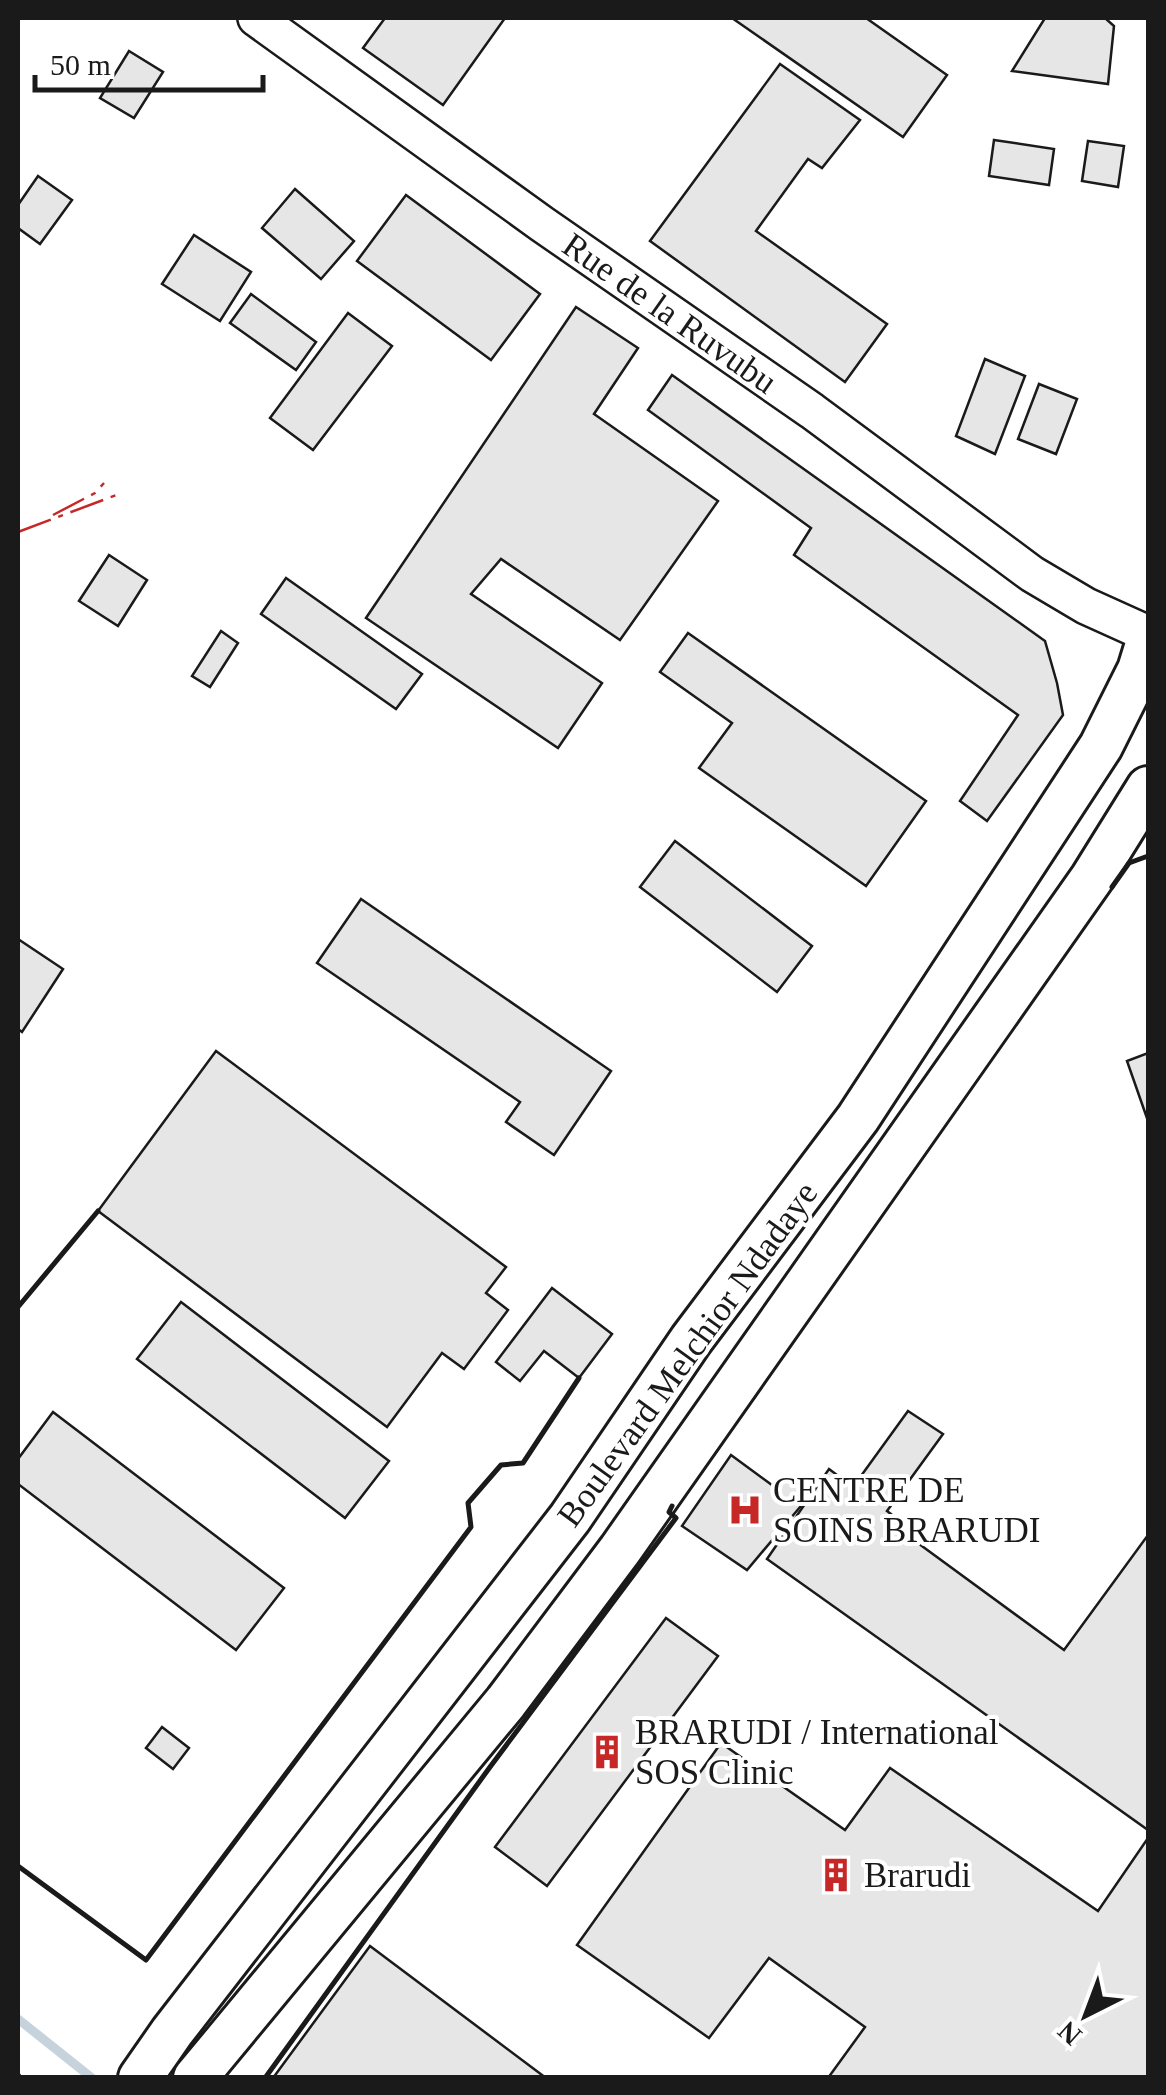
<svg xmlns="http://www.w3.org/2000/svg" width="1166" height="2095" font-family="Georgia,serif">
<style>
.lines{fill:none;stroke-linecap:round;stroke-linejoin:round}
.stream{stroke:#c6d2dc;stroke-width:9}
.building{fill:#e6e6e6;stroke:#1a1a1a;stroke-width:2.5}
.minor-casing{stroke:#1a1a1a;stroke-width:40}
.major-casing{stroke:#1a1a1a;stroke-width:48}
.minor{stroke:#fff;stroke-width:35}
.major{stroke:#fff;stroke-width:42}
.wall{stroke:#1a1a1a;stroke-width:5}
.power{stroke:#c62828;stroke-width:2.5;stroke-dasharray:35 8 5 8;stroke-linecap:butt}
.labels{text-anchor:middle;stroke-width:8;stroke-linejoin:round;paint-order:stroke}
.street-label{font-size:35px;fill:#1a1a1a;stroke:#fff}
.poi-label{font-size:35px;fill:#1a1a1a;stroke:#fff;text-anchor:start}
</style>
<rect width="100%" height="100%" fill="#fff"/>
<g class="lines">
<path class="stream" d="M 18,2019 L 92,2078"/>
</g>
<g class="building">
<path d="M 385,18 L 505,18 L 443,105 L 363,48 Z"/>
<path d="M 732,18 L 866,18 L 947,75 L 903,137 Z"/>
<path d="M 1045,18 L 1105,18 L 1114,26 L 1108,84 L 1012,71 Z"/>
<path d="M 129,51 L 163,72 L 134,118 L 100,98 Z"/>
<path d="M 780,64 L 860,120 L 822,168 L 808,159 L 756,231 L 887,324 L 845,382 L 650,241 Z"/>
<path d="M 994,140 L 1054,149 L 1049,185 L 989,176 Z"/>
<path d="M 1088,141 L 1124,146 L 1118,187 L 1082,181 Z"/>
<path d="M 38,176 L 72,200 L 40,244 L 18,228 L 18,205 Z"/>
<path d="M 295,189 L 354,241 L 321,279 L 262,228 Z"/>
<path d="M 406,195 L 540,294 L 491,360 L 357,261 Z"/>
<path d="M 194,235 L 251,272 L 220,321 L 162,284 Z"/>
<path d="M 251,294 L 316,342 L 296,370 L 230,323 Z"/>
<path d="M 576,307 L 638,348 L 594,414 L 718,501 L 620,640 L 501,559 L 471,594 L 602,683 L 558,748 L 366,618 Z"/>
<path d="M 348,313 L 392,346 L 313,450 L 270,418 Z"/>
<path d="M 985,359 L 1025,376 L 995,454 L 956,436 Z"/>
<path d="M 672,375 L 1045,641 L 1057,683 L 1063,715 L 987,821 L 960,801 L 1018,715 L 794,555 L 811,528 L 648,410 Z"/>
<path d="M 1039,384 L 1077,399 L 1056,454 L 1018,439 Z"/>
<path d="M 109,555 L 147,580 L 118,626 L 79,601 Z"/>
<path d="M 286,578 L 422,674 L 396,709 L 261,614 Z"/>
<path d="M 221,631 L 238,643 L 210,687 L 192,676 Z"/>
<path d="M 688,633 L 926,801 L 866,886 L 699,768 L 732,723 L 660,672 Z"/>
<path d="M 675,841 L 812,946 L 777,992 L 640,887 Z"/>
<path d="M 361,899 L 611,1071 L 554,1155 L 506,1122 L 520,1102 L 317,963 Z"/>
<path d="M 18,939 L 63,969 L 22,1032 L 18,1029 Z"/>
<path d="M 216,1051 L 506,1267 L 486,1293 L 508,1310 L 464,1369 L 442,1353 L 387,1427 L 98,1211 Z"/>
<path d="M 1148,1053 L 1148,1121 L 1127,1061 Z"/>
<path d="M 552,1288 L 612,1334 L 579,1378 L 544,1351 L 520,1381 L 496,1362 Z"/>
<path d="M 181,1302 L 389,1461 L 345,1518 L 137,1359 Z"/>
<path d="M 908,1411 L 943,1434 L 887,1511 L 904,1524 L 900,1530 L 1064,1650 L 1148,1535 L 1148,1830 L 767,1559 L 829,1469 L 853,1487 Z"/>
<path d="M 53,1412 L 284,1588 L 236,1650 L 18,1484 L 18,1459 Z"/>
<path d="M 731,1455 L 776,1488 L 786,1477 L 811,1494 L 747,1570 L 682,1526 Z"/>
<path d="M 666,1618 L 718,1656 L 547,1886 L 495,1847 Z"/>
<path d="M 162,1727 L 189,1748 L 173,1769 L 146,1748 Z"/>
<path d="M 721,1743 L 845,1830 L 890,1768 L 1098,1911 L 1148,1838 L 1148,2078 L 828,2078 L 865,2027 L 769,1958 L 709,2038 L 577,1945 Z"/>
<path d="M 370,1946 L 546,2078 L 273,2078 Z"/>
</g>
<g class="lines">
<g class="minor-casing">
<path id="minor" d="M 256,18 L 542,224 L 812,411 L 1032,574 L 1086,606 L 1148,634"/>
</g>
<g class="major-casing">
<g id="major">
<path d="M 140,2078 L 172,2032 L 570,1518 L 691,1340 L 858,1118 L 1101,746 L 1139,670 L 1148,641"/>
<path d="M 195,2078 L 506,1702 L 620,1550 L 1092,878 L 1148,788"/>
</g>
</g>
<use href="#minor" class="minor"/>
<use href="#major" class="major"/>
<g class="wall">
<path d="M 1112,887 L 1129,863 L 1148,856"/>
<path d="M 18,1307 L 98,1211"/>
<path d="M 18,1866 L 146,1960 L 471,1527 L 468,1503 L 501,1465 L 523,1463 L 579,1378"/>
<path d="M 18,2075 L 20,2078"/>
<path d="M 265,2078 L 490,1767 L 676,1518 L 669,1512 L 672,1506"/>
</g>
<g class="power">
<path d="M 53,515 L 95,493 L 104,483"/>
<path d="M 18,532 L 119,494"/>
</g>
</g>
<defs>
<g id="hospital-bare" transform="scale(2.7)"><path d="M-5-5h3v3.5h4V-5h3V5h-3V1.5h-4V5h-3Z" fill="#c62828" stroke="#fff" stroke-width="2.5" paint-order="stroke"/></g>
<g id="building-bare" transform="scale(2.7)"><path d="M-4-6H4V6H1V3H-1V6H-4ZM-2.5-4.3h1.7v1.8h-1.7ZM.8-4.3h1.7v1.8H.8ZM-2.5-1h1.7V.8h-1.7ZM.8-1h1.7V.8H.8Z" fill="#c62828" stroke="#fff" stroke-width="2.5" paint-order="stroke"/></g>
</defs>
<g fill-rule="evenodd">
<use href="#hospital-bare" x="745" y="1510"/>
<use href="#building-bare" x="607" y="1752"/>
<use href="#building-bare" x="836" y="1875"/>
</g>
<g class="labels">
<g class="street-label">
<text transform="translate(670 313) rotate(35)" y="12">Rue de la Ruvubu</text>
<text transform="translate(687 1354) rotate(-54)" y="12">Boulevard Melchior Ndadaye</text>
</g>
<g class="poi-label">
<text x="773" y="1502">CENTRE DE<tspan x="773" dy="40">SOINS BRARUDI</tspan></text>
<text x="635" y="1744">BRARUDI / International<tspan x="635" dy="40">SOS Clinic</tspan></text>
<text x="864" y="1887">Brarudi</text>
</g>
</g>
<rect width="1166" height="2095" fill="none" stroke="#1a1a1a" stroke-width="40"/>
<g transform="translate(1086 2015) rotate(222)" stroke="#ffffff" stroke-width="8" paint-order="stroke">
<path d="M0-8L18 38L0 25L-18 38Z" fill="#1a1a1a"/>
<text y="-15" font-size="28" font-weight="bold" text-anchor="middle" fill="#1a1a1a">N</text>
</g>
<path d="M35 75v15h228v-15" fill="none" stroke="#1a1a1a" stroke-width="5"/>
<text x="50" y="75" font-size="30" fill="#1a1a1a" stroke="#ffffff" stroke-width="8" paint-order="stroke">50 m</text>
</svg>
